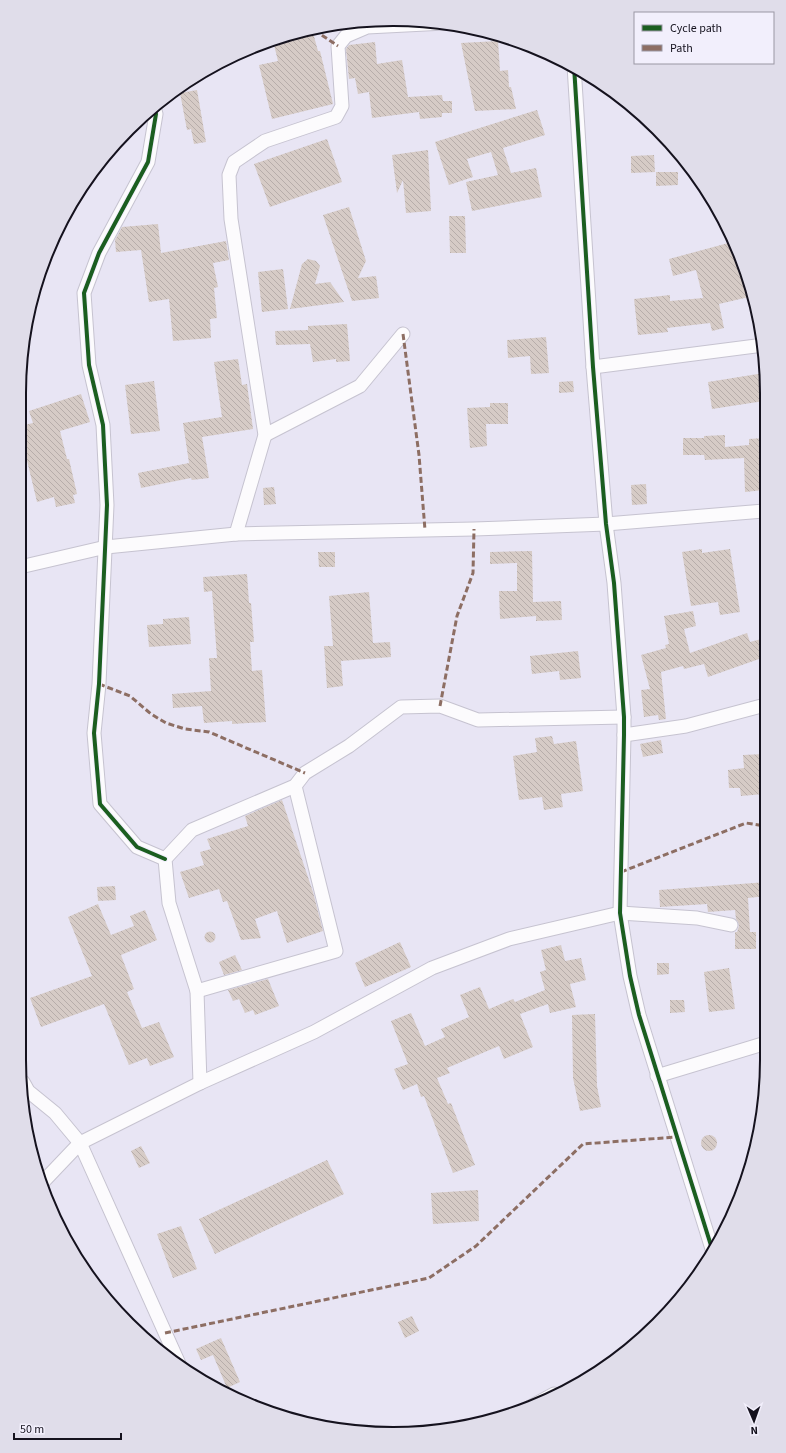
<svg xmlns="http://www.w3.org/2000/svg" width="786" height="1453" font-family="'Source Sans 3',sans-serif">
<style>
.building{fill:url(#building-back-hatch)}
.lines{fill:none;stroke-linecap:round;stroke-linejoin:round}
.minor-casing{stroke:#c6c3d0;stroke-width:15}
.minor{stroke:#fcfbfd;stroke-width:13}
.quiet{stroke:#8d6e63;stroke-width:3;stroke-dasharray:6 3;stroke-linecap:butt}
.cycleway-casing{stroke:#f2effc;stroke-width:6}
.cycleway{stroke:#1b5e20;stroke-width:4}
.rim{fill:none;stroke:#15121e;stroke-width:2}
</style>
<defs>
<pattern id="building-back-hatch" width="6" height="6" patternUnits="userSpaceOnUse"><rect width="6" height="6" fill="#d6cbc6"/><path d="M-1 5l2 2M0 0l6 6M5-1l2 2" fill="none" stroke="#b7adaa"/></pattern>
</defs>
<rect width="100%" height="100%" fill="#e8e5f4"/>
<g class="building">
<path d="M 312,29 L 318,51 L 320,51 L 333,104 L 272,119 L 259,65 L 278,61 L 273,41 L 296,32 Z"/>
<path d="M 498,41 L 500,71 L 508,70 L 509,87 L 511,87 L 516,109 L 475,111 L 461,43 Z"/>
<path d="M 375,42 L 377,64 L 402,60 L 408,97 L 442,95 L 443,101 L 452,101 L 452,113 L 442,113 L 442,117 L 420,119 L 419,112 L 372,118 L 369,92 L 358,94 L 355,78 L 349,79 L 346,49 L 349,45 Z"/>
<path d="M 197,90 L 206,142 L 194,144 L 191,129 L 187,130 L 180,93 Z"/>
<path d="M 537,110 L 545,135 L 503,148 L 511,173 L 536,168 L 542,197 L 472,211 L 466,182 L 498,175 L 491,152 L 467,159 L 473,177 L 449,185 L 435,142 Z"/>
<path d="M 327,139 L 342,182 L 270,207 L 254,164 Z"/>
<path d="M 428,150 L 431,211 L 406,213 L 403,180 L 397,193 L 392,155 Z"/>
<path d="M 654,155 L 655,172 L 631,173 L 631,156 Z"/>
<path d="M 656,172 L 678,172 L 678,185 L 656,186 Z"/>
<path d="M 349,207 L 366,261 L 358,278 L 376,276 L 379,298 L 352,301 L 323,215 Z"/>
<path d="M 449,216 L 465,216 L 466,253 L 450,253 Z"/>
<path d="M 158,224 L 161,253 L 226,241 L 229,260 L 213,263 L 218,287 L 214,288 L 217,318 L 210,319 L 211,338 L 173,341 L 169,299 L 149,302 L 141,250 L 116,252 L 115,240 L 122,227 Z"/>
<path d="M 732,242 L 747,273 L 753,296 L 719,304 L 724,328 L 712,331 L 710,323 L 667,328 L 668,332 L 638,335 L 634,299 L 670,295 L 670,301 L 703,298 L 696,270 L 673,276 L 669,259 Z"/>
<path d="M 308,259 L 316,261 L 320,266 L 315,284 L 330,282 L 344,302 L 290,309 L 302,264 Z"/>
<path d="M 283,269 L 288,309 L 262,312 L 258,272 Z"/>
<path d="M 347,324 L 350,361 L 336,362 L 336,359 L 313,362 L 310,344 L 276,345 L 275,331 L 308,330 L 308,326 Z"/>
<path d="M 546,337 L 549,373 L 531,374 L 530,356 L 508,358 L 507,340 Z"/>
<path d="M 238,359 L 242,385 L 247,384 L 253,429 L 202,437 L 209,478 L 192,480 L 191,478 L 141,488 L 138,473 L 189,463 L 183,423 L 222,417 L 214,362 Z"/>
<path d="M 764,373 L 764,401 L 712,409 L 708,382 Z"/>
<path d="M 154,381 L 160,431 L 131,434 L 125,385 Z"/>
<path d="M 573,381 L 574,392 L 559,393 L 559,382 Z"/>
<path d="M 81,394 L 90,422 L 60,431 L 67,459 L 69,459 L 77,494 L 73,495 L 75,503 L 56,507 L 54,497 L 37,502 L 24,448 L 20,449 L 20,426 L 33,423 L 29,411 Z"/>
<path d="M 490,403 L 508,403 L 508,424 L 486,424 L 487,446 L 470,448 L 467,408 L 490,407 Z"/>
<path d="M 725,435 L 725,447 L 749,445 L 749,439 L 764,438 L 764,490 L 745,492 L 744,458 L 705,460 L 704,455 L 683,455 L 683,438 L 704,438 L 704,436 Z"/>
<path d="M 646,484 L 647,504 L 632,505 L 631,485 Z"/>
<path d="M 274,487 L 276,504 L 264,505 L 263,488 Z"/>
<path d="M 702,549 L 702,553 L 730,549 L 740,612 L 720,615 L 718,602 L 691,606 L 682,552 Z"/>
<path d="M 532,551 L 533,602 L 561,601 L 562,620 L 536,621 L 536,616 L 500,619 L 499,591 L 517,591 L 517,563 L 490,564 L 490,552 Z"/>
<path d="M 318,552 L 335,552 L 335,567 L 319,567 Z"/>
<path d="M 247,574 L 249,603 L 251,603 L 254,642 L 250,642 L 252,671 L 262,670 L 266,722 L 232,724 L 232,721 L 204,723 L 202,706 L 173,708 L 172,694 L 211,691 L 209,658 L 217,658 L 212,591 L 204,592 L 203,577 Z"/>
<path d="M 369,592 L 373,643 L 390,642 L 391,657 L 341,661 L 343,686 L 327,688 L 324,646 L 333,646 L 329,596 Z"/>
<path d="M 693,611 L 696,626 L 684,629 L 690,653 L 747,633 L 750,642 L 765,638 L 765,657 L 708,677 L 704,664 L 684,669 L 683,666 L 661,672 L 666,719 L 659,720 L 658,715 L 644,717 L 641,690 L 650,689 L 641,655 L 666,648 L 665,645 L 669,644 L 664,616 Z"/>
<path d="M 189,617 L 191,644 L 149,647 L 147,625 L 163,624 L 163,619 Z"/>
<path d="M 578,651 L 581,678 L 560,680 L 559,671 L 532,674 L 530,656 Z"/>
<path d="M 552,736 L 554,744 L 576,741 L 583,791 L 561,794 L 563,807 L 544,810 L 542,797 L 519,800 L 513,756 L 537,752 L 535,738 Z"/>
<path d="M 661,740 L 663,753 L 643,757 L 640,744 Z"/>
<path d="M 765,754 L 765,794 L 741,796 L 740,788 L 729,788 L 728,770 L 744,768 L 743,755 Z"/>
<path d="M 282,800 L 313,892 L 323,931 L 287,943 L 277,911 L 255,919 L 261,938 L 241,940 L 227,901 L 223,902 L 219,889 L 189,898 L 180,872 L 204,865 L 200,852 L 211,849 L 207,839 L 248,826 L 245,816 Z"/>
<path d="M 766,882 L 766,896 L 748,898 L 750,932 L 756,932 L 756,949 L 735,949 L 735,932 L 737,932 L 739,926 L 738,922 L 736,919 L 735,910 L 708,912 L 707,904 L 660,907 L 659,890 Z"/>
<path d="M 115,886 L 116,900 L 98,901 L 97,887 Z"/>
<path d="M 98,904 L 111,935 L 134,926 L 130,916 L 145,910 L 157,940 L 121,955 L 134,989 L 127,992 L 142,1028 L 159,1022 L 174,1057 L 150,1066 L 147,1058 L 129,1065 L 104,1004 L 41,1027 L 30,998 L 92,976 L 68,917 Z"/>
<circle cx="210" cy="937" r="5.5"/>
<path d="M 400,942 L 411,967 L 365,987 L 355,963 Z"/>
<path d="M 561,945 L 565,961 L 581,958 L 586,980 L 570,984 L 576,1007 L 550,1013 L 548,1004 L 520,1014 L 533,1047 L 504,1059 L 499,1046 L 447,1068 L 450,1073 L 437,1078 L 448,1104 L 451,1103 L 475,1165 L 453,1173 L 424,1096 L 421,1097 L 417,1084 L 403,1090 L 394,1069 L 408,1064 L 391,1021 L 411,1013 L 425,1046 L 445,1037 L 441,1029 L 469,1017 L 460,995 L 480,987 L 489,1009 L 513,999 L 515,1002 L 545,990 L 540,972 L 546,970 L 541,950 Z"/>
<path d="M 235,955 L 242,970 L 224,975 L 219,962 Z"/>
<path d="M 657,963 L 669,963 L 669,974 L 657,975 Z"/>
<path d="M 729,968 L 735,1009 L 709,1012 L 704,972 Z"/>
<path d="M 268,979 L 279,1006 L 255,1015 L 253,1010 L 245,1013 L 239,999 L 233,1001 L 228,990 Z"/>
<path d="M 670,1000 L 684,1000 L 685,1012 L 670,1013 Z"/>
<path d="M 595,1014 L 597,1086 L 601,1107 L 580,1111 L 573,1078 L 572,1015 Z"/>
<circle cx="709" cy="1143" r="8"/>
<path d="M 141,1146 L 150,1163 L 139,1168 L 131,1151 Z"/>
<path d="M 327,1160 L 344,1194 L 215,1254 L 199,1219 Z"/>
<path d="M 478,1190 L 479,1221 L 433,1224 L 431,1193 Z"/>
<path d="M 181,1226 L 197,1269 L 173,1278 L 157,1234 Z"/>
<path d="M 412,1316 L 419,1331 L 405,1338 L 398,1322 Z"/>
<path d="M 221,1338 L 240,1382 L 227,1388 L 213,1355 L 201,1360 L 196,1349 Z"/>
</g>
<g class="lines">
<g class="minor-casing">
<g id="minor">
<path d="M 574,66 L 593,367 L 606,524 L 614,583 L 624,717 L 624,735 L 620,913 L 630,976 L 639,1015 L 713,1252"/>
<path d="M 154,107 L 156,114 L 148,162 L 99,253 L 84,293 L 89,365 L 103,425 L 107,505 L 99,684 L 94,733 L 100,804 L 137,847 L 165,859"/>
<path d="M 593,367 L 764,345"/>
<path d="M 265,435 L 360,386 L 403,334"/>
<path d="M 236,534 L 265,435 L 231,219 L 229,175 L 234,162 L 265,141 L 336,117 L 342,106 L 338,46 L 346,36 L 367,27 L 445,23"/>
<path d="M 20,567 L 106,547 L 236,534 L 474,529 L 606,524 L 764,511"/>
<path d="M 624,735 L 686,726 L 765,705"/>
<path d="M 197,991 L 336,951 L 295,786"/>
<path d="M 657,1076 L 766,1043"/>
<path d="M 23,1082 L 28,1091 L 55,1113 L 80,1143 L 180,1366"/>
<path d="M 200,1083 L 197,991 L 169,903 L 165,859 L 192,830 L 295,786 L 305,773 L 349,746 L 401,707 L 440,706 L 478,720 L 624,717"/>
<path d="M 41,1184 L 80,1143 L 200,1083 L 314,1032 L 432,968 L 509,939 L 620,913 L 697,918 L 731,925"/>
<path d="M 530,1407 L 554,1394"/>
</g>
</g>
<use href="#minor" class="minor"/>
<g class="quiet">
<path d="M 317,28 L 320,34 L 338,46"/>
<path d="M 403,334 L 419,455 L 425,530"/>
<path d="M 99,684 L 130,696 L 151,714 L 166,723 L 185,729 L 209,732 L 305,773"/>
<path d="M 440,706 L 457,616 L 473,573 L 474,529"/>
<path d="M 621,872 L 746,823 L 765,826"/>
<path d="M 165,1333 L 429,1278 L 476,1246 L 583,1144 L 676,1137"/>
</g>
<g class="cycleway-casing">
<g id="cycleway">
<path d="M 574,66 L 593,367 L 606,524 L 614,583 L 624,717 L 624,735 L 620,913 L 630,976 L 639,1015 L 713,1252"/>
<path d="M 154,107 L 156,114 L 148,162 L 99,253 L 84,293 L 89,365 L 103,425 L 107,505 L 99,684 L 94,733 L 100,804 L 137,847 L 165,859"/>
</g>
</g>
<use href="#cycleway" class="cycleway"/>
</g>
<path d="M0 0H786V1453H0ZM393 26H393A367 367 0 0 1 760 393V1060A367 367 0 0 1 393 1427H393A367 367 0 0 1 26 1060V393A367 367 0 0 1 393 26Z" fill="#e0ddea" fill-rule="evenodd"/>
<path class="rim" d="M393 26H393A367 367 0 0 1 760 393V1060A367 367 0 0 1 393 1427H393A367 367 0 0 1 26 1060V393A367 367 0 0 1 393 26Z"/>
<rect x="634" y="12" width="140" height="52" fill="#f2effc" stroke="#9a97a3"/>
<rect x="642" y="25" width="20" height="6" fill="#1b5e20" stroke="#9a97a3"/>
<text x="670" y="32" font-size="12" fill="#15121e">Cycle path</text>
<rect x="642" y="45" width="20" height="6" fill="#8d6e63" stroke="#9a97a3"/>
<text x="670" y="52" font-size="12" fill="#15121e">Path</text>
<g transform="translate(754 1421) rotate(178)" stroke="#f2effc" stroke-width="3" paint-order="stroke">
<path d="M0-3L7 15L0 10L-7 15Z" fill="#15121e"/>
<text y="-6" font-size="11" font-weight="bold" text-anchor="middle" fill="#15121e">N</text>
</g>
<path d="M14 1433v6h107v-6" fill="none" stroke="#15121e" stroke-width="2"/>
<text x="20" y="1433" font-size="12" fill="#15121e" stroke="#f2effc" stroke-width="3" paint-order="stroke">50 m</text>
</svg>
